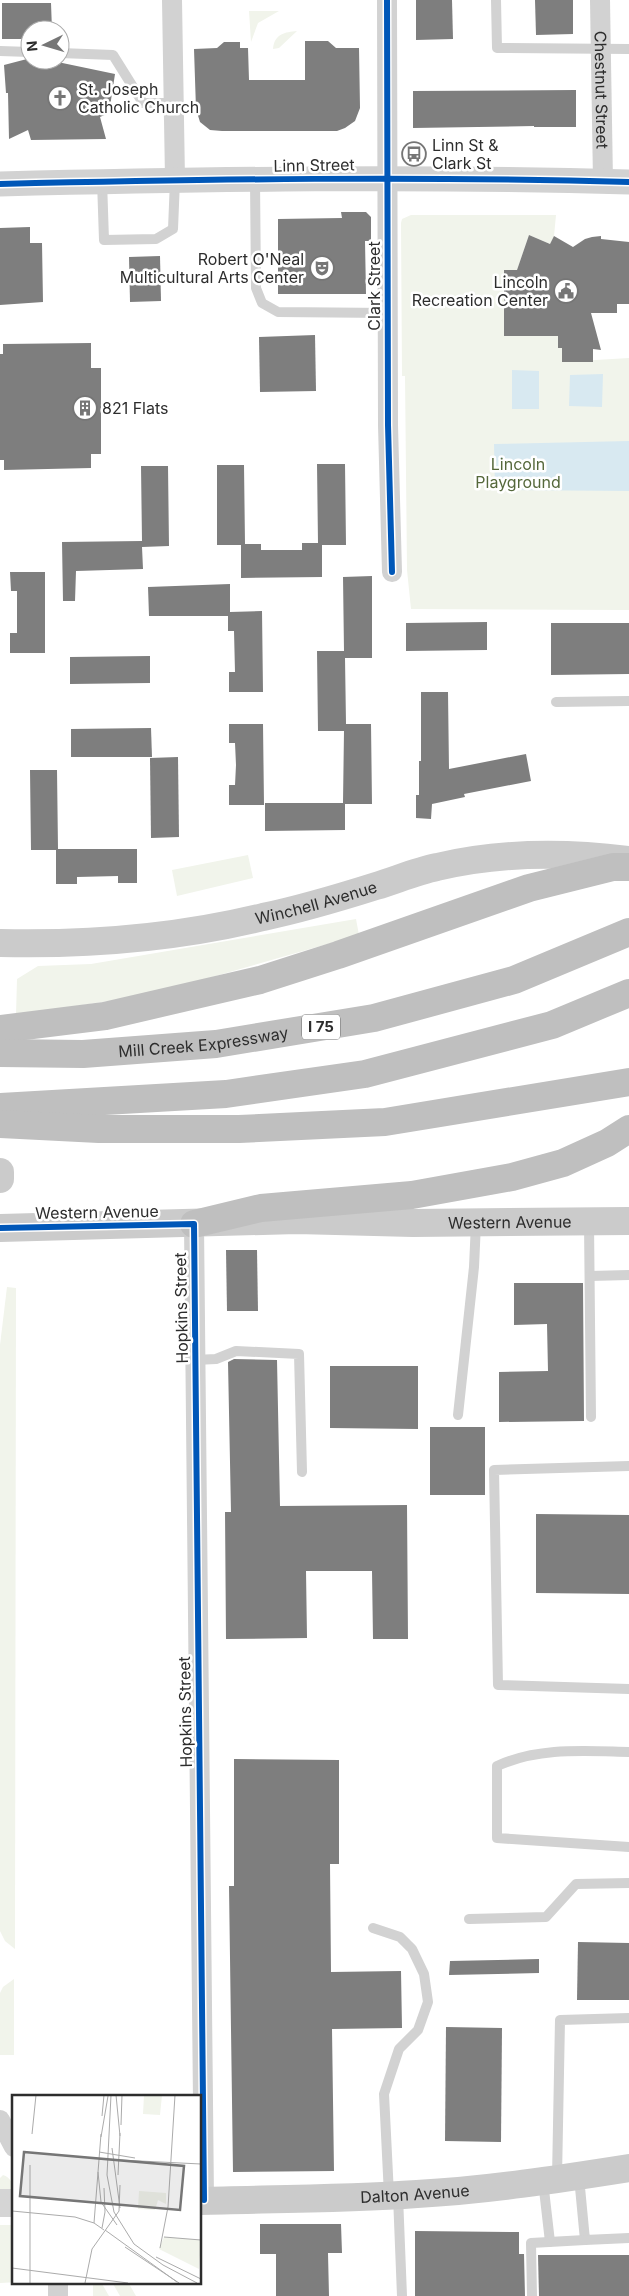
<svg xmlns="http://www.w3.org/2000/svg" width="629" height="2296" font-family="Inter,sans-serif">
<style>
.green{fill:#f1f4eb}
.water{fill:#d8e9f1}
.building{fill:#7e7e7e}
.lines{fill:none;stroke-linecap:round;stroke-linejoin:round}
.secondary-tunnel{stroke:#d5d5d5;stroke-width:28;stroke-dasharray:28 14;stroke-linecap:butt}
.service{stroke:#d2d2d2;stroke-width:10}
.minor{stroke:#d2d2d2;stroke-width:20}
.tertiary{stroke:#d2d2d2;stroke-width:25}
.secondary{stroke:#cbcbcb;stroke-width:28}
.motorway{stroke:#bfbfbf;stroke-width:28}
.cycleway-casing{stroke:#fff;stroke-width:9}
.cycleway{stroke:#0057b8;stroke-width:6}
.labels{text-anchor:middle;stroke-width:5;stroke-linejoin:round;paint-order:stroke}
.shield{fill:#fff;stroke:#6c6c6c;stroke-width:1}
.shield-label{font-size:15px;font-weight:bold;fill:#2d2d2d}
.poi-label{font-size:16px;fill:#2d2d2d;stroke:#fff;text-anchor:start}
.street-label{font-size:16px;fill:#2d2d2d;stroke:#fff}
.park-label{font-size:16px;fill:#55683b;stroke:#fff}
.inset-road{fill:none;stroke:#ababab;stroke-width:1}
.view{fill:#767676;fill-opacity:0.15;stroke:#767676;stroke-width:2.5}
.inset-edge{fill:none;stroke:#2d2d2d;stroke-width:2.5}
</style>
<rect width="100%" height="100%" fill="#fff"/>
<g class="green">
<path d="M 249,11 L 279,11 L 258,23 L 251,42 Z"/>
<path d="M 297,31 L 279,48 L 273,49 C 274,34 285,32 297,31 Z"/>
<path d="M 411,215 L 556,215 L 554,236 L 550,244 L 529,235 L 517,270 L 504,270 L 504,335 L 558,336 L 562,348 L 562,362 L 629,358 L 629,610 L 411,609 L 407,570 L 405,376 L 402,376 L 401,223 L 402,219 Z"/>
<path d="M 248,855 L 253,878 L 177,896 L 172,870 Z"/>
<path d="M 356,919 L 359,935 L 149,995 L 16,1015 L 17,979 L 38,966 L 91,964 Z"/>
<path d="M 7,1287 L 16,1288 L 15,1949 L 5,1941 L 0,1931 L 0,1345 Z"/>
<path d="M 14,1979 L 14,2055 L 0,2055 L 0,1993 L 3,1987 Z"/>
<path d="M 3,2175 C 18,2179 14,2203 14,2215 L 0,2216 L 0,2208 L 6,2207 L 11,2201 L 9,2195 L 0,2192 L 0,2178 Z"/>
<path d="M 0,2225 L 14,2225 L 14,2282 L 19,2282 L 0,2283 Z"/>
<path d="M 93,2282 L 101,2282 L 109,2296 L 93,2296 Z"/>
<path d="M 112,2282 L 128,2282 L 136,2296 L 120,2296 Z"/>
</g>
<g class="water">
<path d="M 512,370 L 539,371 L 539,409 L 512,409 Z"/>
<path d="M 603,374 L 602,407 L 569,406 L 570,375 Z"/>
<path d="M 629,441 L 629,491 L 495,490 L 494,444 Z"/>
</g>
<g class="building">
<path d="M 416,0 L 452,0 L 453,39 L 416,40 Z"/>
<path d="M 535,0 L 573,0 L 573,34 L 536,35 Z"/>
<path d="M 2,3 L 51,3 L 52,30 L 30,30 L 30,39 L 2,39 Z"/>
<path d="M 305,41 L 328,41 L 336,48 L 359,48 L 360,108 L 355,121 L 345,128 L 337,131 L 222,131 L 210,130 L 200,122 L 196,109 L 194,49 L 217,48 L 224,42 L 240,42 L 240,48 L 248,48 L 249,80 L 305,80 Z"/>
<path d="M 27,59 L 48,60 L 115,74 L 109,113 L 100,117 L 106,139 L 31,140 L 28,130 L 9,139 L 8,93 L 6,93 L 4,65 Z"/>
<path d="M 576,90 L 576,127 L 534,127 L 534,126 L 413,128 L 413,91 Z"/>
<path d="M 341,212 L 366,212 L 371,217 L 371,241 L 365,241 L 366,294 L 278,294 L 278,219 L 342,218 Z"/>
<path d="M 30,227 L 30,243 L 42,243 L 43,302 L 0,305 L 0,228 Z"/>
<path d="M 529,235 L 550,244 L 554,236 L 573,247 L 585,239 L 592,237 L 601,236 L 601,239 L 629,242 L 629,304 L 617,304 L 617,313 L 591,313 L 601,350 L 593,349 L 593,362 L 562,362 L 562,348 L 558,348 L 558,336 L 504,336 L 504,270 L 517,270 Z"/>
<path d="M 160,256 L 161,301 L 130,302 L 129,257 Z"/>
<path d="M 315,335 L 316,391 L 260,392 L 259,337 Z"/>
<path d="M 91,343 L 91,368 L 101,368 L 101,454 L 91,454 L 91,468 L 4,470 L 4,460 L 0,460 L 0,354 L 3,354 L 3,344 Z"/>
<path d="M 317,464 L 345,464 L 346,545 L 322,545 L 322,577 L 241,578 L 241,545 L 217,545 L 217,465 L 244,465 L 245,544 L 261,544 L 261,550 L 302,550 L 302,543 L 318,543 Z"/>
<path d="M 141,466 L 168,466 L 169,546 L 142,547 L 143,569 L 76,571 L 75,601 L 63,601 L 62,542 L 142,541 Z"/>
<path d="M 10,572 L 45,572 L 45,653 L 10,653 L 10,633 L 17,633 L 17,591 L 11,591 Z"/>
<path d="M 372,576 L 372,658 L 345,658 L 346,724 L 371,724 L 372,804 L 345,804 L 345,830 L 265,831 L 265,803 L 343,803 L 344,731 L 318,731 L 317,651 L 344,651 L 343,577 Z"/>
<path d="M 230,584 L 230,612 L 262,611 L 263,692 L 229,692 L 229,672 L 235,672 L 234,631 L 228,631 L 228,616 L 149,616 L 148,587 Z"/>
<path d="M 487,622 L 487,650 L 406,651 L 406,623 Z"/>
<path d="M 551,623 L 629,623 L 629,674 L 551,675 Z"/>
<path d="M 150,656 L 150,683 L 70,684 L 70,657 Z"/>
<path d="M 421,692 L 448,692 L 449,769 L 526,754 L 531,781 L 464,794 L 465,797 L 432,804 L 431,819 L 416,818 L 416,795 L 419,795 L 419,761 L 421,761 Z"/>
<path d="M 229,724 L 263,724 L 264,805 L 229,805 L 229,785 L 235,785 L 236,765 L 235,743 L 229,743 Z"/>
<path d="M 151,728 L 152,757 L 71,757 L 71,729 Z"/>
<path d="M 178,757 L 179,837 L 151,838 L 150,758 Z"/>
<path d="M 30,770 L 57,770 L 58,849 L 137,849 L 137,883 L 118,883 L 118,876 L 77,877 L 77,884 L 56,884 L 56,850 L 31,850 Z"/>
<path d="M 226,1250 L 257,1250 L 258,1311 L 227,1311 Z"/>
<path d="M 514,1283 L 583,1283 L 584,1421 L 499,1422 L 499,1372 L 548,1371 L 547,1324 L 514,1325 Z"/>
<path d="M 234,1359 L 277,1360 L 280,1506 L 407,1505 L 408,1639 L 373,1639 L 372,1571 L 306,1571 L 307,1638 L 226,1639 L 225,1512 L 231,1512 L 228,1362 Z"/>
<path d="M 330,1366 L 418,1366 L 418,1429 L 330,1428 Z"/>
<rect x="430" y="1427" width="55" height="68"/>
<path d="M 536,1514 L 629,1515 L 629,1594 L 536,1593 Z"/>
<path d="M 234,1759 L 339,1760 L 339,1864 L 330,1864 L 331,1972 L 401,1971 L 402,2028 L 332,2029 L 334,2171 L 233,2172 L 229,1886 L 234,1886 Z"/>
<path d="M 578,1942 L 629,1943 L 629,2000 L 577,2000 Z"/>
<path d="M 539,1959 L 539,1973 L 449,1975 L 450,1961 Z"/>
<path d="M 446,2027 L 502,2028 L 501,2142 L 445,2141 Z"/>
<path d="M 260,2224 L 341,2224 L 342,2253 L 328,2253 L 329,2296 L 276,2296 L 276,2254 L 260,2254 Z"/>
<path d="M 415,2231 L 519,2232 L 519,2254 L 524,2254 L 525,2296 L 415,2296 Z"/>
<path d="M 538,2255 L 629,2255 L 629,2296 L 539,2296 Z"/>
</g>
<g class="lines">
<path class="secondary-tunnel" d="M 0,2203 L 14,2203"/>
<g class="service">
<path d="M 496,0 L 497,48 L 629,49"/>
<path d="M 0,51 L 30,52"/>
<path d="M 60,53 L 113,55 L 143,103 L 174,103"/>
<path d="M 255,180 L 256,288 L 262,303 L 278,312 L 388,313"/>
<path d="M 102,181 L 104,240 L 156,239 L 173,229 L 175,180"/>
<path d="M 556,702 L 629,701"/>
<path d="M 589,1223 L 591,1417"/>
<path d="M 590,1276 L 629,1275"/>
<path d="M 195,1360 L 216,1359 L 236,1351 L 299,1354 L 302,1472"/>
<path d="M 458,1415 L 474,1267 L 476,1223"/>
<path d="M 629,1466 L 494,1470 L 498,1685 L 629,1689"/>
<path d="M 629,1752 C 584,1751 539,1747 497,1766 L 497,1838 L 629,1847"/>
<path d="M 469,1919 L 546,1917 L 576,1884 L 629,1883"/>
<path d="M 373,1928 L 400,1937 L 412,1949 L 424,1974 L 428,2002 L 418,2030 L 399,2049 L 384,2094 L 389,2195"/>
<path d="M 579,2177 L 585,2240 L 629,2238"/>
<path d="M 557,2178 L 560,2020 L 629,2018"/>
<path d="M 543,2181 L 550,2242"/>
<path d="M 398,2196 L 402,2296"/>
<path d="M 532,2296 L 531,2243 L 585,2240"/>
</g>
<g class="minor">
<path d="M 172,0 L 175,179"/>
<path d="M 387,0 L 388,425 L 392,572"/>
<path id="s1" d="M 600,0 L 603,181"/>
<path d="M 194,1224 L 204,2200"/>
<path d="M 0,2120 L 14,2147"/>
<path d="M 58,2282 L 58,2296"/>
</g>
<path class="tertiary" d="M 0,184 C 210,179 419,176 629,182"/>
<g class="secondary">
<path id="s2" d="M 0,943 C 88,945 177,938 263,917 C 301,909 338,898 376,886 C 396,880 417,871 437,867 C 500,852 565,852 629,860"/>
<path d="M 0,1172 L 0,1179"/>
<path id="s3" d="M 0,1228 L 297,1220 L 413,1223 L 629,1221"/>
<path id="s4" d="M 200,2201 C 273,2199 345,2199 417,2194 C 488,2190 559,2179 629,2168"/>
</g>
<g class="motorway">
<path d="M 0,1029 L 105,1016 L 260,980 L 338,955 L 529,888 L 613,867 L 629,867"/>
<path id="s5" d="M 0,1053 L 83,1054 L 216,1044 L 374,1018 L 514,980 L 629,932"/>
<path d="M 0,1107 L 226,1094 L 365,1074 L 552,1025 L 629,993"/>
<path d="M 0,1124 L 99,1129 L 239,1129 L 385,1122 L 629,1082"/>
<path d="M 194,1224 L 261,1208 L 412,1195 L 512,1177 L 563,1163 L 607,1143 L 629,1129"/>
</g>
<g class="cycleway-casing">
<g id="cycleway">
<path d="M 387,0 L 388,425 L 392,572"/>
<path d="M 0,184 C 210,179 419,176 629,182"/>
<path d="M 0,1228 L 194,1224 L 204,2200"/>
</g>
</g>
<use href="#cycleway" class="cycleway"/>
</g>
<defs>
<g id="church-ring" transform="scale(1.25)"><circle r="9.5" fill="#fff" stroke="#767676" stroke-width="1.5"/><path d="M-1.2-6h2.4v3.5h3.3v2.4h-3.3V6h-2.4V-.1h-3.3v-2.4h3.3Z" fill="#767676"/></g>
<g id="bus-ring" transform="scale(1.25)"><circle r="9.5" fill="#fff" stroke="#767676" stroke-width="1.5"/><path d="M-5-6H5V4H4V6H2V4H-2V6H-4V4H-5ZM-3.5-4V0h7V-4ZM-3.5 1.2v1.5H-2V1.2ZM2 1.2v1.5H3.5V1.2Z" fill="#767676"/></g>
<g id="theatre-ring" transform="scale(1.25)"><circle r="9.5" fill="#fff" stroke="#767676" stroke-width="1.5"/><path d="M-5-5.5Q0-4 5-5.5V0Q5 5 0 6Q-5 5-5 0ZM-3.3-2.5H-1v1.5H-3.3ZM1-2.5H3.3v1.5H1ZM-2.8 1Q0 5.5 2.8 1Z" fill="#767676"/></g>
<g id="civic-ring" transform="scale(1.25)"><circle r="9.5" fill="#fff" stroke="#767676" stroke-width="1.5"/><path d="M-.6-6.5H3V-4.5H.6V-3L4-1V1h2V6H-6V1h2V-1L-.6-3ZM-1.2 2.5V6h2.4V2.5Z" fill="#767676"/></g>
<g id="building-ring" transform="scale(1.25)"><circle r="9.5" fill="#fff" stroke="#767676" stroke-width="1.5"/><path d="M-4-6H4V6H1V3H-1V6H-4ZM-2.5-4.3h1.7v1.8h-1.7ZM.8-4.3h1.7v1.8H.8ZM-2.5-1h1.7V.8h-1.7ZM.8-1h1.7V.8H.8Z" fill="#767676"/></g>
</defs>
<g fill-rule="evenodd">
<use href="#church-ring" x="60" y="98"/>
<use href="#bus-ring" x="414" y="154"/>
<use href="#theatre-ring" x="322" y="268"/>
<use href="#civic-ring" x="566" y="291"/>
<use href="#building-ring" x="85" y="408"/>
</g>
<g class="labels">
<rect class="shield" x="302" y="1014.5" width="38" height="25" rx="4"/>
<g class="shield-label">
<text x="321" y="1032">I 75</text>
</g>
<g class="poi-label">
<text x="78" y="95">St. Joseph<tspan x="78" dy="18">Catholic Church</tspan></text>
<text x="432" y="151">Linn St &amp;<tspan x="432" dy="18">Clark St</tspan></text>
<text x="304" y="265" text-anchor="end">Robert O'Neal<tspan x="304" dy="18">Multicultural Arts Center</tspan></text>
<text x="548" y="288" text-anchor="end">Lincoln<tspan x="548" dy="18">Recreation Center</tspan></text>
<text x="102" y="414">821 Flats</text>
</g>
<g class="street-label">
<text dy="6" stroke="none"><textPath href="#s1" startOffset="90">Chestnut Street</textPath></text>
<text transform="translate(314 165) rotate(-1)" y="6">Linn Street</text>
<text transform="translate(374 286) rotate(-90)" y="6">Clark Street</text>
<text dy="6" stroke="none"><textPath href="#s2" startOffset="320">Winchell Avenue</textPath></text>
<text dy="6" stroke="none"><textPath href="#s5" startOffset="204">Mill Creek Expressway</textPath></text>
<text transform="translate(97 1212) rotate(-1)" y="6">Western Avenue</text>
<text dy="6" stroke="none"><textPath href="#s3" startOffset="510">Western Avenue</textPath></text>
<text transform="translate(181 1308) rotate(-91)" y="6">Hopkins Street</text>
<text transform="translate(185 1712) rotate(-91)" y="6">Hopkins Street</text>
<text dy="6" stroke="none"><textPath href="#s4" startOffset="215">Dalton Avenue</textPath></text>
</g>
<g class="park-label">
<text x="518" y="470">Lincoln<tspan x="518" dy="18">Playground</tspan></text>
</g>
</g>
<g transform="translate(12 2095)">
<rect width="189" height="189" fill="#fff"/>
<path d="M 132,0 L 150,0 L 148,20 L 131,19 ZM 127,96 L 154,98 L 154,109 L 146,105 L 143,115 L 126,114 ZM 152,142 L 189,145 L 187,174 L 147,154 Z" fill="#f1f4eb"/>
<path class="inset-road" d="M 99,0 L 95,80 L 102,117 L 122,149 L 151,170 L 185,188M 104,0 L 108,41M 90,21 L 92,0M 109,30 L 110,0M 20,39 L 24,0M 89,39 L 82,128 L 92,135M 89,42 L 96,1M 100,53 L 108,113M 87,57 L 123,63M 87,64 L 189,69M 18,70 L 18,188M 86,77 L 89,107 L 105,130M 106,80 L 108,38M 0,116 L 63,122 L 82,128M 90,133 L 93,117 L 92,93M 93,135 L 165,187M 152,142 L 189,145M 113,152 L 167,188M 148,153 L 156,112 L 163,0M 144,162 L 189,184M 0,173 L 116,188M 73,188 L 80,154 L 107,116 L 108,90"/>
<path class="view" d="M 12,57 L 172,71 L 168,115 L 8,101 Z"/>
<rect width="189" height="189" class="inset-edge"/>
</g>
<g transform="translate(45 45) rotate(265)"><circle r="24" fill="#ffffff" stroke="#ababab"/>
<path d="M0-4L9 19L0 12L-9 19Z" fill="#767676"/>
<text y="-8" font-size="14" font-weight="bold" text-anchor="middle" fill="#2d2d2d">N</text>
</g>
</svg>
